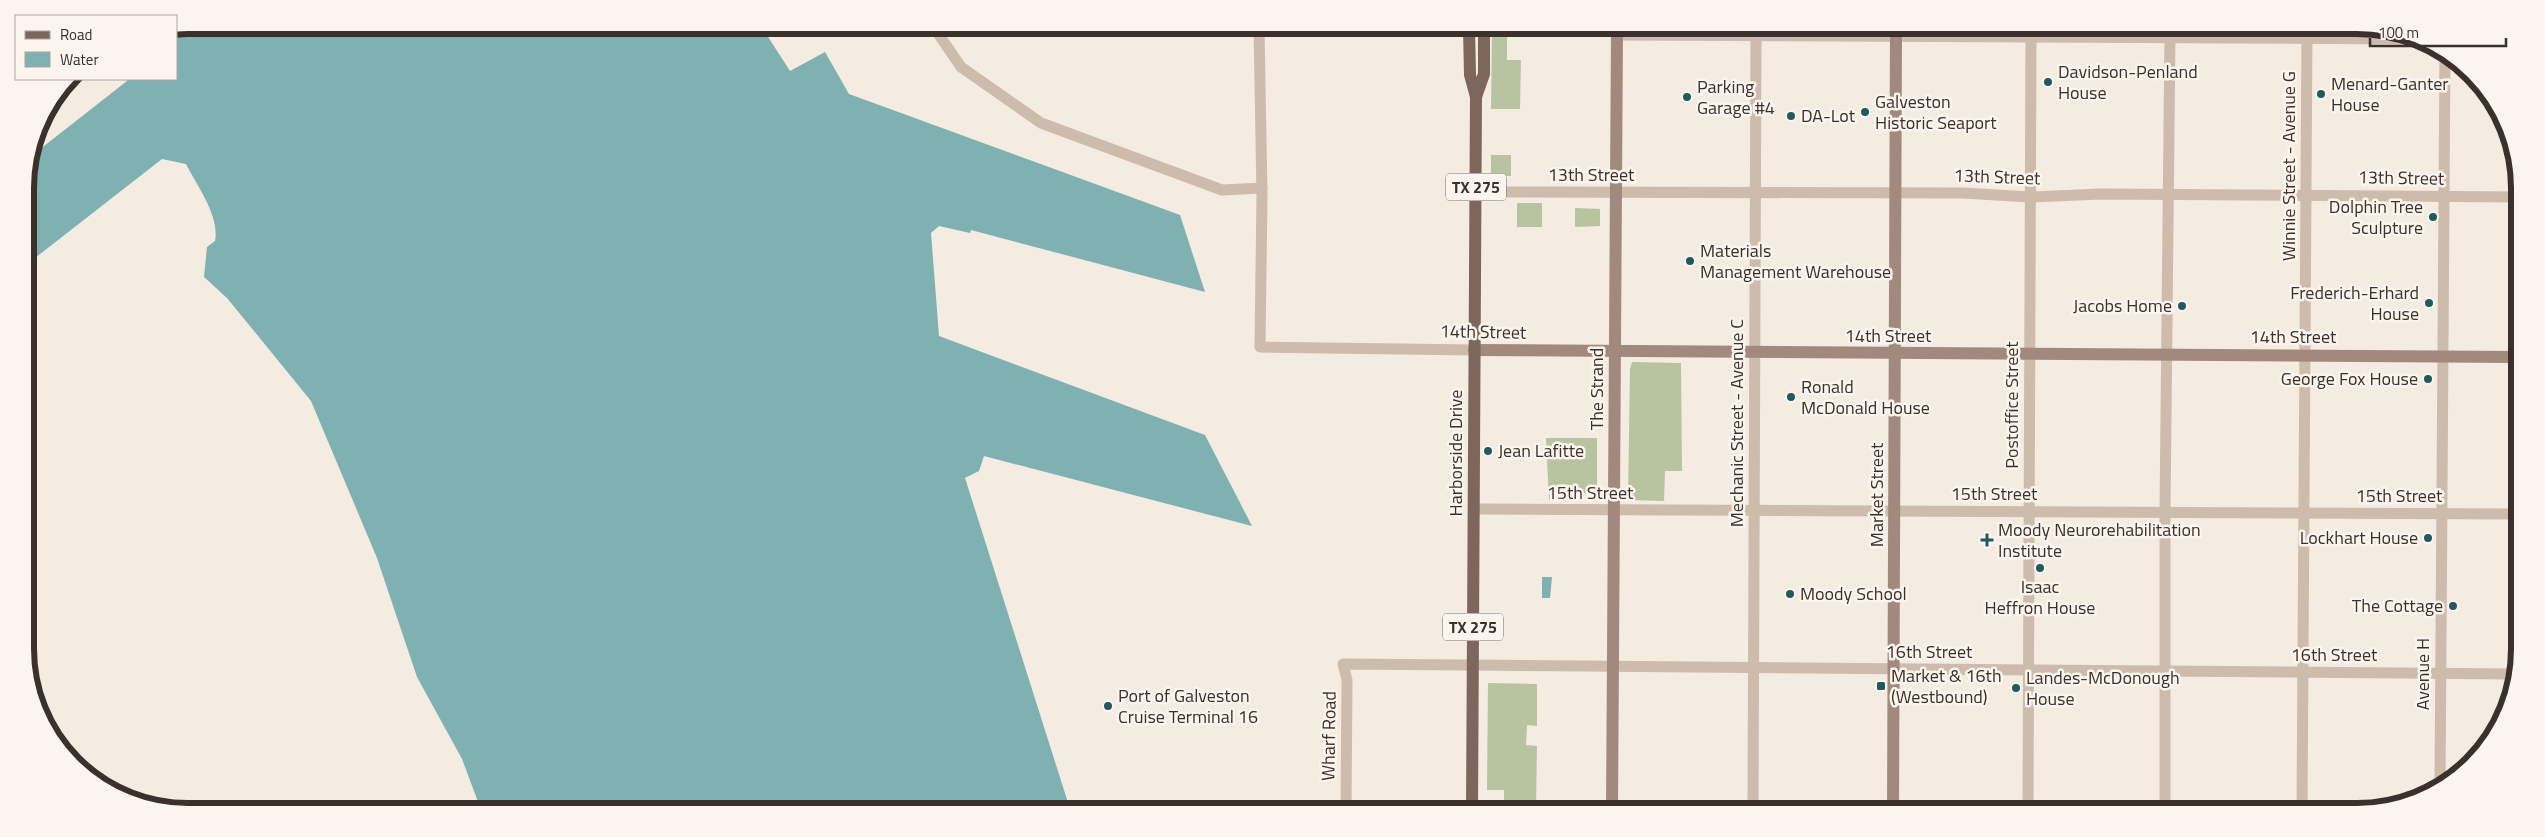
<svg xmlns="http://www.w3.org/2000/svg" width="2545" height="837" font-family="'Titillium Web',sans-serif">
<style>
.grass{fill:#b8c4a0}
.water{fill:#7fb0b2}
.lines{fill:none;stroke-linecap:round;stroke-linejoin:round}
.street{stroke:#cdbbac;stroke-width:11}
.secondary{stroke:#a18a7d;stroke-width:12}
.primary{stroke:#7d675c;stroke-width:12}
.poi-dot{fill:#1f5a5e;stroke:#fbf5ee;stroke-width:2}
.labels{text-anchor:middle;stroke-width:5;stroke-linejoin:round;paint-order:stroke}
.shield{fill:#fbf5ee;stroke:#756b66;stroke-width:1}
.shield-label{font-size:16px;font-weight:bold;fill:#3b302b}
.poi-label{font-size:18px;fill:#3b302b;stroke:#fbf5ee;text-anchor:start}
.street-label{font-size:18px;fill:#3b302b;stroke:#fbf5ee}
.rim{fill:none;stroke:#3b302b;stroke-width:6}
</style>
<rect width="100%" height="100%" fill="#f4ebe1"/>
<g class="grass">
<path d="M 1492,28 L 1507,28 L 1507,60 L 1521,60 L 1520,109 L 1491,109 Z"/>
<rect x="1491" y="155" width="20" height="21"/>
<rect x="1517" y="203" width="25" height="24"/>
<path d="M 1575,208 L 1600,209 L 1600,226 L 1575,227 Z"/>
<path d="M 1632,362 L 1681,363 L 1682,471 L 1665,471 L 1664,501 L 1628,500 L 1630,369 Z"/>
<path d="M 1546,438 L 1597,438 L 1597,493 L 1556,493 L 1556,500 L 1549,500 Z"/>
<path d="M 1488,683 L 1537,684 L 1537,726 L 1527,725 L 1526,745 L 1537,746 L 1536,809 L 1504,808 L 1504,790 L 1487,790 Z"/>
</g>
<g class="water">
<path d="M 188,25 L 761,26 L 790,71 L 825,52 L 849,94 L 1180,215 L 1205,292 L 971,230 L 970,233 L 939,226 L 931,233 L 939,336 L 1205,435 L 1252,526 L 984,456 L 979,471 L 965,478 L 1070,809 L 480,807 L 462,759 L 417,677 L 377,558 L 311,401 L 227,298 L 204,277 L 207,247 L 215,241 C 220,216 197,186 186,164 L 162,159 L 26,265 L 25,177 L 30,157 L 127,81 L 127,79 L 176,79 L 176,27 Z"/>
<path d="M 1542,577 L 1552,577 L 1550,598 L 1542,598 Z"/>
</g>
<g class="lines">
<g class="street">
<path d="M 935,27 L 937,32 L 961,67 L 1041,123 L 1222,190 L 1262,188"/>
<path d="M 1259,28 L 1262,195 L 1260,347 L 1474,350"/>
<path d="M 1616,35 L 2418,39"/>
<path d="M 1475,192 L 1963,193 L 2030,197 L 2101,194 L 2517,197"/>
<path d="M 1474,509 L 2515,514"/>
<path d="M 2440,787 L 2445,51"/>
<path d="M 1346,809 L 1347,680 L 1343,664 L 2514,674"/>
<path d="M 1753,810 L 1756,36"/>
<path d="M 2028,811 L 2031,30"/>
<path d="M 2165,811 L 2165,513 L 2170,32"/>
<path d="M 2302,812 L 2307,30"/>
</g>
<g class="secondary">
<path d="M 1474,350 L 2516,357"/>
<path d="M 1612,810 L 1617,29"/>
<path d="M 1893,811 L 1896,29"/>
</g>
<g class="primary">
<path d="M 1469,28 L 1470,75 L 1476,97 L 1472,810"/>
<path d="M 1476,97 L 1484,74 L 1484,28"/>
</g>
</g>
<g class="poi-dot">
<circle cx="2048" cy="82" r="5"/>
<circle cx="2321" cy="94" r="5"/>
<circle cx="1687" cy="97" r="5"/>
<circle cx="1865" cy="112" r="5"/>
<circle cx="1791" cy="116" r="5"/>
<circle cx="2433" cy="217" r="5"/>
<circle cx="1690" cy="261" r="5"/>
<circle cx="2429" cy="303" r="5"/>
<circle cx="2182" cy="306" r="5"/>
<circle cx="2428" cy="379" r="5"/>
<circle cx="1791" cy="397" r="5"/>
<circle cx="1488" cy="451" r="5"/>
<circle cx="2428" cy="538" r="5"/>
<path d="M1984.5 532.5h5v5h5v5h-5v5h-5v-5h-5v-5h5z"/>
<circle cx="2040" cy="568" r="5"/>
<circle cx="1790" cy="594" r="5"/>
<circle cx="2453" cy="606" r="5"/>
<rect x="1876" y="681" width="10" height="10" rx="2.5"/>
<circle cx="2016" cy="688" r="5"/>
<circle cx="1108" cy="706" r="5"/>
</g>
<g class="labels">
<g class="shield">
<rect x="1446" y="173.5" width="60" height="27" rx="4"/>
<rect x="1443" y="613.5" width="60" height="27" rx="4"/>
</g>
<g class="shield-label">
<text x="1476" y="193">TX 275</text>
<text x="1473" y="633">TX 275</text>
</g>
<g class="poi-label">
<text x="2058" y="78">Davidson-Penland<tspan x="2058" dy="21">House</tspan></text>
<text x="2331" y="90">Menard-Ganter<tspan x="2331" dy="21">House</tspan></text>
<text x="1697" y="93">Parking<tspan x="1697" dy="21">Garage #4</tspan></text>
<text x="1875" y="108">Galveston<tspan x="1875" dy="21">Historic Seaport</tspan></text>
<text x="1801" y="122">DA-Lot</text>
<text x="2423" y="213" text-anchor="end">Dolphin Tree<tspan x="2423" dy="21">Sculpture</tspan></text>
<text x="1700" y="257">Materials<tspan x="1700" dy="21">Management Warehouse</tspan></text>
<text x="2419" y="299" text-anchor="end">Frederich-Erhard<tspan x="2419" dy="21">House</tspan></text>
<text x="2172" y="312" text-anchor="end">Jacobs Home</text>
<text x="2418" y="385" text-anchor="end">George Fox House</text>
<text x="1801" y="393">Ronald<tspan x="1801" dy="21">McDonald House</tspan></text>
<text x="1498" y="457">Jean Lafitte</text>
<text x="1998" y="536">Moody Neurorehabilitation<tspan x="1998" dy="21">Institute</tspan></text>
<text x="2418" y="544" text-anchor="end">Lockhart House</text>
<text x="2040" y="593" text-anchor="middle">Isaac<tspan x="2040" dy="21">Heffron House</tspan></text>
<text x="1800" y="600">Moody School</text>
<text x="2443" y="612" text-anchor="end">The Cottage</text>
<text x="1891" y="682">Market &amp; 16th<tspan x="1891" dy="21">(Westbound)</tspan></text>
<text x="2026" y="684">Landes-McDonough<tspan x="2026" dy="21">House</tspan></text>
<text x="1118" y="702">Port of Galveston<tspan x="1118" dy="21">Cruise Terminal 16</tspan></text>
</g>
<g class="street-label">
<text transform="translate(2289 166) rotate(-90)" y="6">Winnie Street - Avenue G</text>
<text x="1591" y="181">13th Street</text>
<text transform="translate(1997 177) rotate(2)" y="6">13th Street</text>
<text transform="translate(2401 178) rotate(1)" y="6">13th Street</text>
<text transform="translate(1483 332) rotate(1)" y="6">14th Street</text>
<text x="1888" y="342">14th Street</text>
<text x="2293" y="343">14th Street</text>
<text transform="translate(1597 389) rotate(-90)" y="6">The Strand</text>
<text transform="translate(2012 405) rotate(-90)" y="6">Postoffice Street</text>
<text transform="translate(1737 423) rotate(-90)" y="6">Mechanic Street - Avenue C</text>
<text transform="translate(1456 453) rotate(-90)" y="6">Harborside Drive</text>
<text x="1590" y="499">15th Street</text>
<text x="1994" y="500">15th Street</text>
<text transform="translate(1877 495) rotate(-90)" y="6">Market Street</text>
<text x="2399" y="502">15th Street</text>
<text x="1929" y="658">16th Street</text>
<text x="2334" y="661">16th Street</text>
<text transform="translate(2423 674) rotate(-90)" y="6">Avenue H</text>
<text transform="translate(1329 736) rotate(-89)" y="6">Wharf Road</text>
</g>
</g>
<path d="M0 0H2545V837H0ZM188 34H2357A154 154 0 0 1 2511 188V649A154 154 0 0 1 2357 803H188A154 154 0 0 1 34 649V188A154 154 0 0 1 188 34Z" fill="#fbf5ee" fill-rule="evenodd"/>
<path class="rim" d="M188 34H2357A154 154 0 0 1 2511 188V649A154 154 0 0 1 2357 803H188A154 154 0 0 1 34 649V188A154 154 0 0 1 188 34Z"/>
<rect x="15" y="15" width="162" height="65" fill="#fbf5ee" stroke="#aea6a0"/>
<rect x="25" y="31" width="25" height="8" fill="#7d675c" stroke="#aea6a0"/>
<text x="60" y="40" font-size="15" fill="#3b302b">Road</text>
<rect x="25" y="52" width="25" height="15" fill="#7fb0b2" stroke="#aea6a0"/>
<text x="60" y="65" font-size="15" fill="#3b302b">Water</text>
<path d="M2370 38v8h136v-8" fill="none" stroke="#3b302b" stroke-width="2.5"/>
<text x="2378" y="38" font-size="15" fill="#3b302b" stroke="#fbf5ee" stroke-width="4" paint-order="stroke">100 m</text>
</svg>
